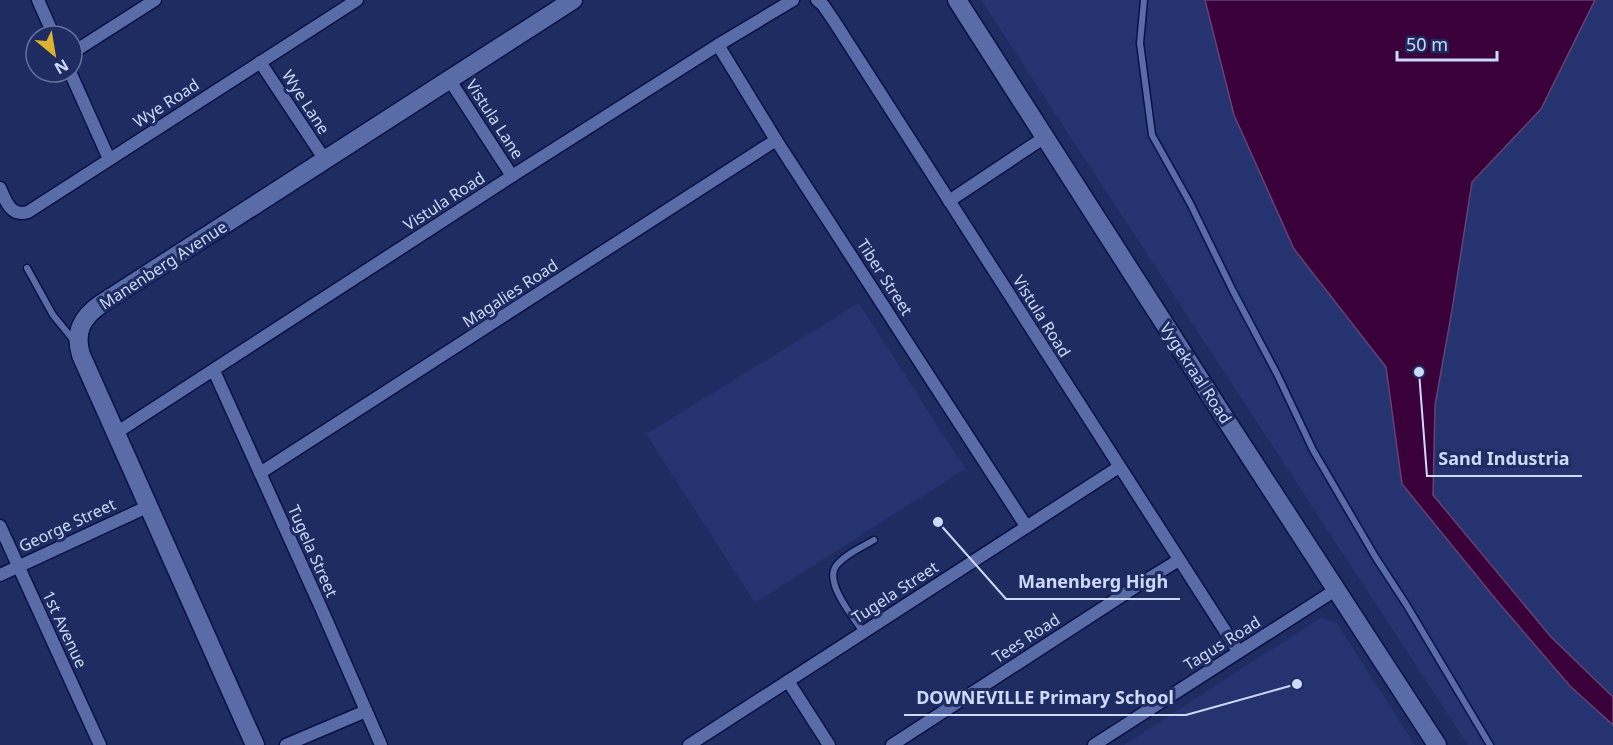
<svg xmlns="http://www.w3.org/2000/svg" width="1613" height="745" font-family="'Noto Sans',sans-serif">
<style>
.built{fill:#253470}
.water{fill:#3a0039;stroke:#664173;stroke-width:1.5}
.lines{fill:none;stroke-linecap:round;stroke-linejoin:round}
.lane-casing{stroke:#091144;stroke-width:9}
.street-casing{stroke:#091144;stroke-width:15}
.secondary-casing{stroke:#091144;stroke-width:21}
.lane{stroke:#596ca7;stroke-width:6}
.street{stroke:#596ca7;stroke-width:12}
.secondary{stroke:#596ca7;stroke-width:18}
.labels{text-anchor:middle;stroke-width:6;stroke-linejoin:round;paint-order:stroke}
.street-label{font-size:16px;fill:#cedafb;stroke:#1e2c61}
.leader{fill:none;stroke:#cedafb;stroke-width:2}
.callout-dot{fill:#cedafb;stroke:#1e2c61;stroke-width:2}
.callout-label{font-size:18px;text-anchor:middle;font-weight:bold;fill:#cedafb;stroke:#1e2c61;stroke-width:6;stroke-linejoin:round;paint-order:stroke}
</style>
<rect width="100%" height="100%" fill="#1e2c61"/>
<g class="built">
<path d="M 981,0 L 1613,0 L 1613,745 L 1468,745 Z"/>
<path d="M 859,303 L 965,469 L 755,603 L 646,434 Z"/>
<path d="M 1320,618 L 1336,622 L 1415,745 L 1124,745 Z"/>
</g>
<path class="water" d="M 1205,0 L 1595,0 L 1541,109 L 1472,182 L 1452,310 L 1435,405 L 1433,495 L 1551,637 L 1613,697 L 1613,725 L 1570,686 L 1498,602 L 1402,484 L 1386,367 L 1294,249 L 1234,115 Z"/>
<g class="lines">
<g class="lane-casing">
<g id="lane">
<path d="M 1144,0 L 1140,43 L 1152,135 L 1190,203 L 1233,291 L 1277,374 L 1313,450 L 1376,558 L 1406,604 L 1490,745"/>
<path d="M 27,268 L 53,315 L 75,342"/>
<path d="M 863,632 C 854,618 824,583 836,566 C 844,555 862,547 874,540"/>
</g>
</g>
<g class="street-casing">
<g id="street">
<path d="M 38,0 L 54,36"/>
<path d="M 817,0 L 823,5 L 834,21 L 1238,651"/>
<path d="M 718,45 L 776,140 L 1026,526"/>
<path d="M 72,53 L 155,0"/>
<path d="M 260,62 L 325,160"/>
<path d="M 70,72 L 109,159"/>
<path d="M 449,79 L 512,176"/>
<path d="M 0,188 C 6,201 10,217 28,212 L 357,0"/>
<path d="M 949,201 L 1045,137"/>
<path d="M 214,371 L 322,610 L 381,745"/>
<path d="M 116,433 L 512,176 L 718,45 L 793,0"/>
<path d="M 260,473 L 776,140"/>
<path d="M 0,526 L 100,745"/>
<path d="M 0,575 L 149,506"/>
<path d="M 788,681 L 829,745"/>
<path d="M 286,745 L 366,711"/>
<path d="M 689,745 L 1119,467"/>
<path d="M 892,745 L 1143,582 L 1179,560"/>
<path d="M 1094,745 L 1337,589"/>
</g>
</g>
<g class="secondary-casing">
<g id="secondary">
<path d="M 957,0 L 1217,406 L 1437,745"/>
<path d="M 255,745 L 81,355 C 74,332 82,317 101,304 L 573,0"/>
</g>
</g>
<use href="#lane" class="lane"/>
<use href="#street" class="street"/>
<use href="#secondary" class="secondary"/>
</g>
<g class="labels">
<g class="street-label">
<text transform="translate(306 102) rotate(57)" y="6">Wye Lane</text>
<text transform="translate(166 103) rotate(-33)" y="6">Wye Road</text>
<text transform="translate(495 119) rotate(57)" y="6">Vistula Lane</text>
<text transform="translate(444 201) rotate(-33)" y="6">Vistula Road</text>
<text transform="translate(163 265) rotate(-33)" y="6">Manenberg Avenue</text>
<text transform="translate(885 277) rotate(57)" y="6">Tiber Street</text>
<text transform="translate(510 293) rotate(-33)" y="6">Magalies Road</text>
<text transform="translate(1042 316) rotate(58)" y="6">Vistula Road</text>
<text transform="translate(1196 373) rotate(57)" y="6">Vygekraal Road</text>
<text transform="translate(67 525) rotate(-25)" y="6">George Street</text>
<text transform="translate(313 551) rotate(66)" y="6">Tugela Street</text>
<text transform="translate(895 592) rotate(-33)" y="6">Tugela Street</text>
<text transform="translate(65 629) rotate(65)" y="6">1st Avenue</text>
<text transform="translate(1026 638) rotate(-33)" y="6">Tees Road</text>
<text transform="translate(1222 643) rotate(-32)" y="6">Tagus Road</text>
</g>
</g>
<path class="leader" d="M1419 372L1427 476H1582M938 522L1006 599H1180M1297 684L1186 715H904"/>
<g class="callout-dot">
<circle cx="1419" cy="372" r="6"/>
<circle cx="938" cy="522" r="6"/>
<circle cx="1297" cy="684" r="6"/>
</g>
<g class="callout-label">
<text x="1504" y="465">Sand Industria</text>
<text x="1093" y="588">Manenberg High</text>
<text x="1045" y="704">DOWNEVILLE Primary School</text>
</g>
<g transform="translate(54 54) rotate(150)"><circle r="28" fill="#1e2c61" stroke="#64729f" stroke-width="1.5"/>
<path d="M0-4.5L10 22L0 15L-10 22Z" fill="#dcb233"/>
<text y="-9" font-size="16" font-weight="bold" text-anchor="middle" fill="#cedafb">N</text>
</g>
<path d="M1397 51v9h100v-9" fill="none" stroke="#cedafb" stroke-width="3"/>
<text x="1406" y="51" font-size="18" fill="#cedafb" stroke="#1e2c61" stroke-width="4.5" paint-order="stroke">50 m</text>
</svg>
